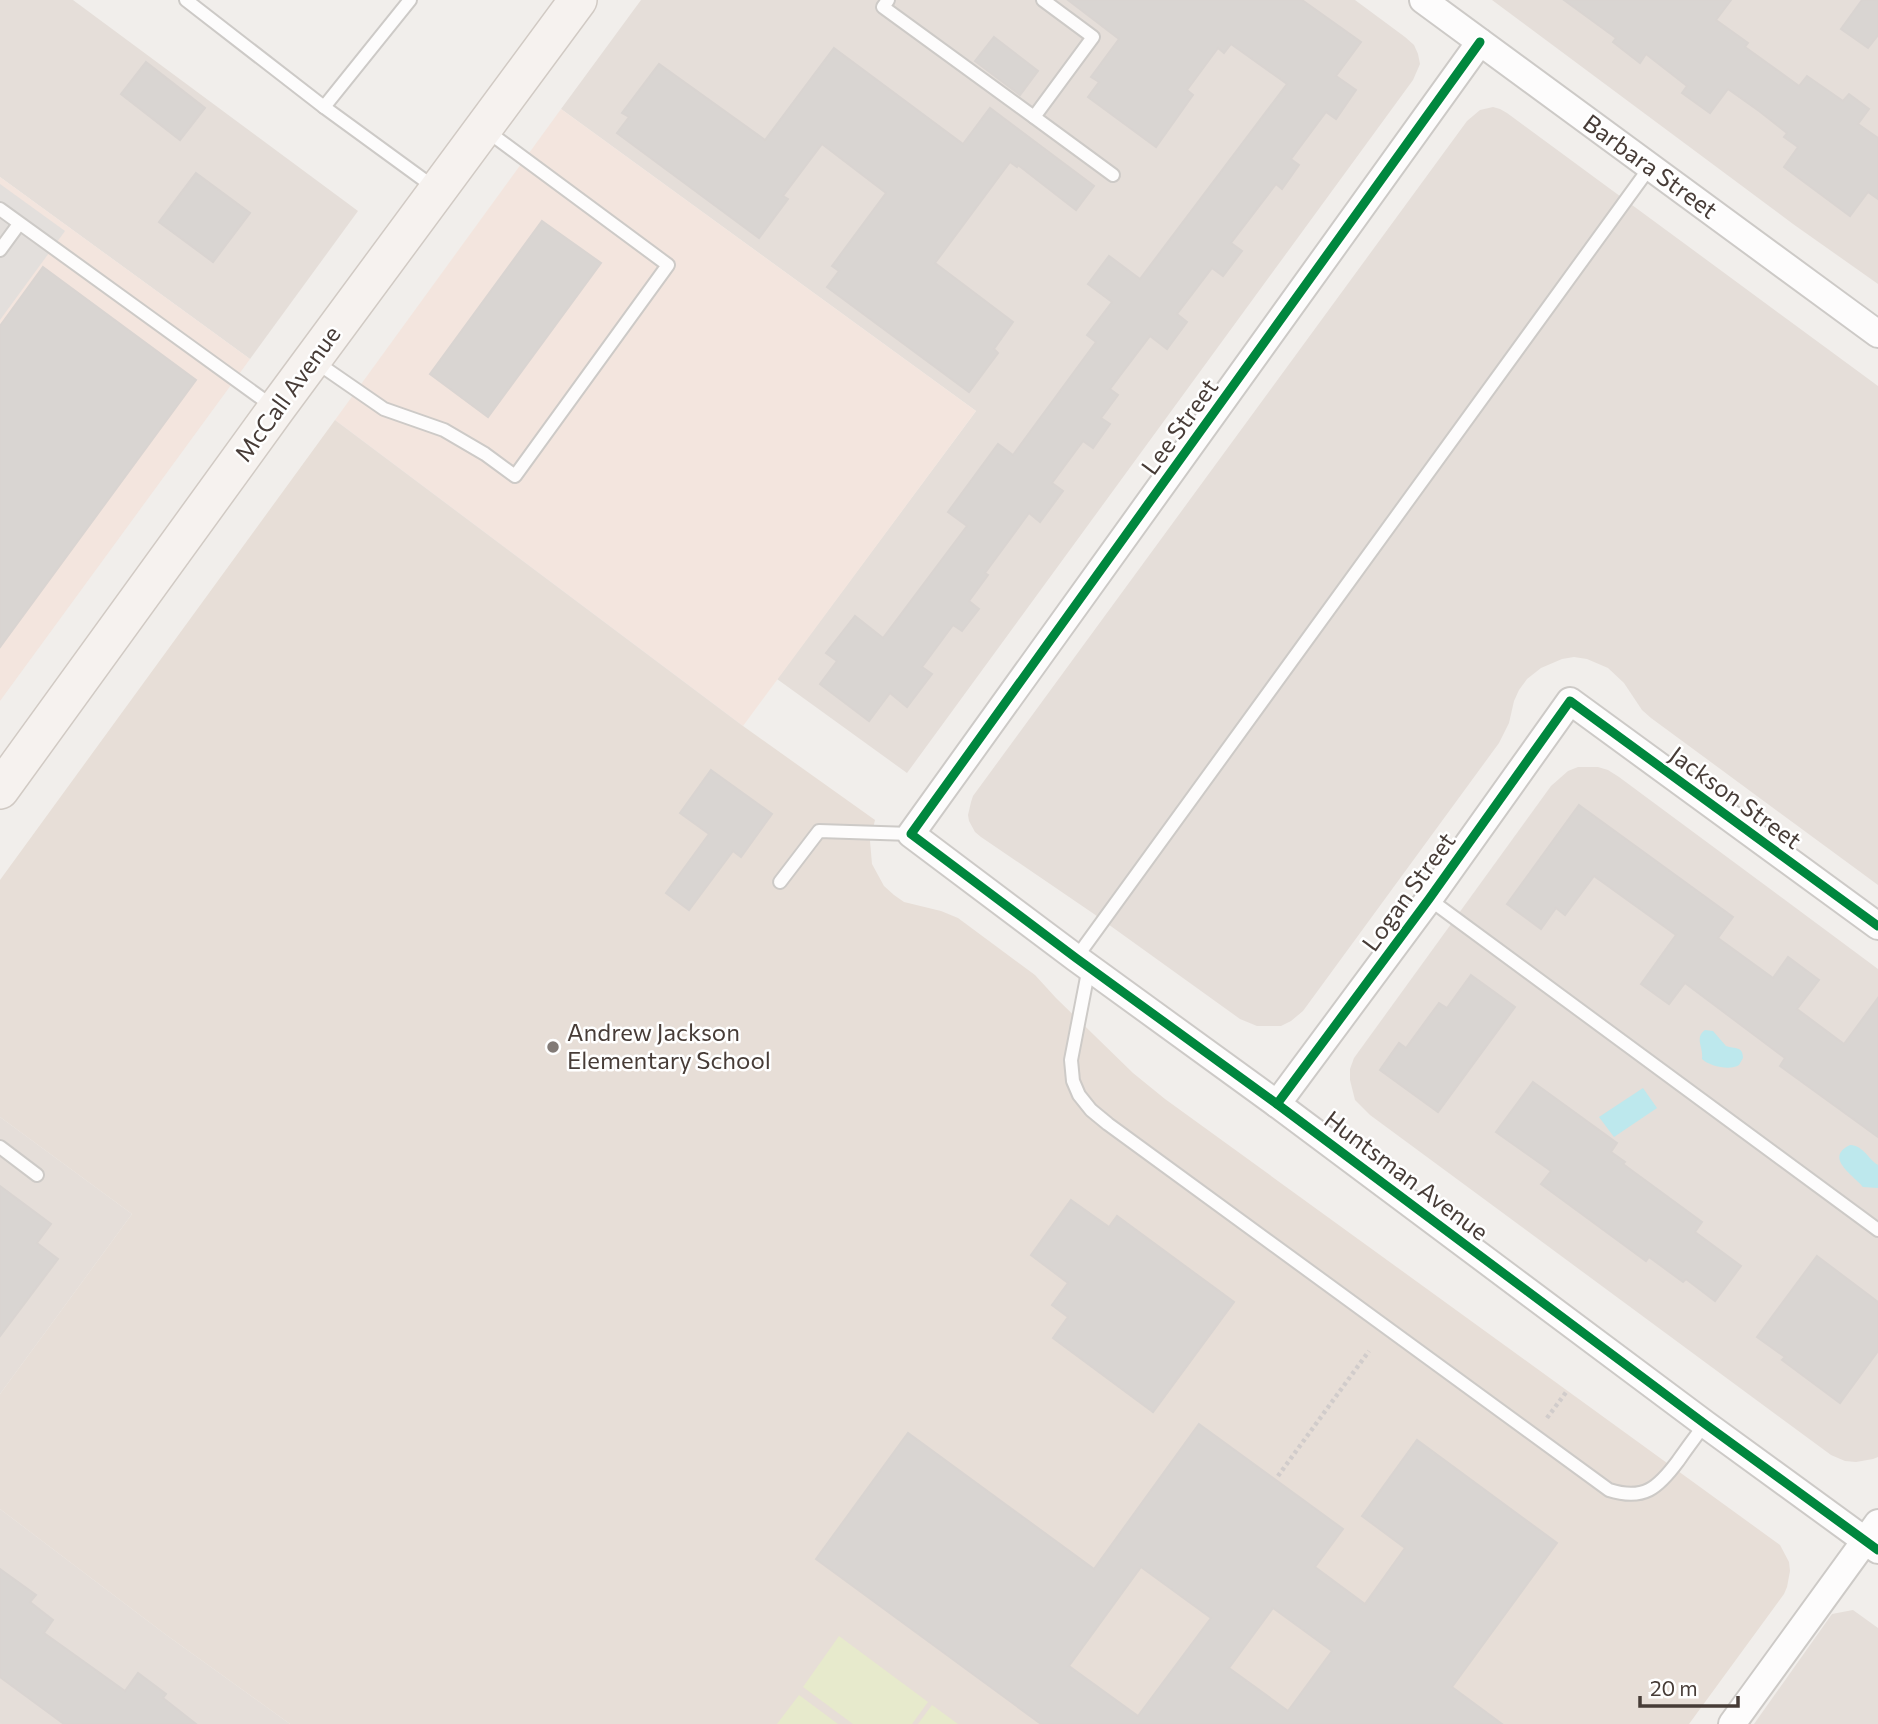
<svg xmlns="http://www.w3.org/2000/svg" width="1878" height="1724" font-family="Commissioner,sans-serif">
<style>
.residential{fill:#e5ded9}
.commercial{fill:#f3e5de}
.education{fill:#e7ded7}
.green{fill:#e7eacc}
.parking{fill:#e3dfdc}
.water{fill:#bde8ed}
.building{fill:#d9d5d2;stroke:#d9d4d1;stroke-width:2;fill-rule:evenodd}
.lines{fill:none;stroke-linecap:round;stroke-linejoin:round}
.lane-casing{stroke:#cdcac7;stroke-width:16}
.street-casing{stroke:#cdcac7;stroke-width:30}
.secondary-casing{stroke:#d1cac4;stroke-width:40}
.path{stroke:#d1cccb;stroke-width:4.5;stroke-dasharray:3.5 3.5;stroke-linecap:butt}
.lane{stroke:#fdfcfc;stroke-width:12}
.street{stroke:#fdfcfc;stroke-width:26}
.secondary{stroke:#f6f2ef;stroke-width:37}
.cycleway-casing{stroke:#fff;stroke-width:13}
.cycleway{stroke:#00873e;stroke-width:9}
.poi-dot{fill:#827a76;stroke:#fff;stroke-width:2.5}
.labels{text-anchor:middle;stroke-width:5;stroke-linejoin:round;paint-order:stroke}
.street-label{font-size:24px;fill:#473c37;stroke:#fff}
.poi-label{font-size:24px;fill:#473c37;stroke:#fff;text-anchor:start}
</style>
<rect width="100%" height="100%" fill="#f1eeeb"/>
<g class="residential">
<path d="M 0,0 L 73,0 L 358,211 L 250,359 L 0,177 Z"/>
<path d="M 641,0 L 1355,0 L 1405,37 L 1414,45 L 1418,54 L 1420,64 L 1413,80 L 907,773 L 777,679 L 976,411 L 561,109 Z"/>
<path d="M 1492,0 L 1878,0 L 1878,284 L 1793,224 Z"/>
<path d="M 1493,107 L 1500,109 L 1507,113 L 1878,386 L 1878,885 L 1651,718 L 1642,710 L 1624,683 L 1608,668 L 1587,659 L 1574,657 L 1562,659 L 1541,668 L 1527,679 L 1519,690 L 1514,701 L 1509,723 L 1499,743 L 1303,1011 L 1291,1021 L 1281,1026 L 1257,1026 L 1240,1019 L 1094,914 L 981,837 L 975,832 L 969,821 L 968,815 L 971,802 L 973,796 L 1467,121 L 1480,110 Z"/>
<path d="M 1578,767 L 1598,767 L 1608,770 L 1619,777 L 1878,969 L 1878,1457 L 1873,1459 L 1856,1462 L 1845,1461 L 1831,1455 L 1370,1115 L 1355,1100 L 1350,1080 L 1350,1069 L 1354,1058 L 1551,786 L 1568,771 Z"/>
<path d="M 0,1117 L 132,1214 L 0,1394 Z"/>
<path d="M 0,1509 L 165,1634 L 290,1724 L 0,1724 Z"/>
<path d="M 1853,1610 L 1878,1628 L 1878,1724 L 1754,1724 L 1832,1614 Z"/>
</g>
<g class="commercial">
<path d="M 561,109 L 976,411 L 743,726 L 335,420 Z"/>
<path d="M 0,177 L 250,359 L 0,701 Z"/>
</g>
<path class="education" d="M 335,420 L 743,726 L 875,820 L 870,841 L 872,864 L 884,886 L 894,895 L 904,902 L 941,911 L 958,918 L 1035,975 L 1056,998 L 1133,1073 L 1165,1099 L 1780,1545 L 1789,1562 L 1790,1571 L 1787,1587 L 1784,1594 L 1689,1724 L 290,1724 L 165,1634 L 0,1509 L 0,1394 L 132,1214 L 0,1117 L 0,880 Z"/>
<g class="green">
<path d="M 839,1636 L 928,1702 L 912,1724 L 853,1724 L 803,1687 Z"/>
<path d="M 799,1695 L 838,1724 L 777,1724 Z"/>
<path d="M 932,1705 L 958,1724 L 918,1724 Z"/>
</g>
<path class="parking" d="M 0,184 L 65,231 L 0,320 Z"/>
<g class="water">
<path d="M 1705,1030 L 1713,1031 L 1726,1046 C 1735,1049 1743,1046 1743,1058 L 1739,1065 C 1730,1071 1709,1066 1702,1059 C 1704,1048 1694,1038 1705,1030 Z"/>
<path d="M 1643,1088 L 1657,1108 L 1614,1137 L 1599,1117 Z"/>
<path d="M 1850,1145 C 1864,1146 1867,1158 1878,1165 L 1878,1188 L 1863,1187 C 1855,1176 1823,1158 1850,1145 Z"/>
</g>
<g class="building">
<path d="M 1068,0 L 1302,0 L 1361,42 L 1336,76 L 1356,90 L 1336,119 L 1326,112 L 1291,159 L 1299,165 L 1282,189 L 1276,184 L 1231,243 L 1242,251 L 1223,276 L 1212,268 L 1177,314 L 1187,322 L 1167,349 L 1150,336 L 1110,389 L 1118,395 L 1101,418 L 1110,424 L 1093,448 L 1083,441 L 1052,483 L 1063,491 L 1040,522 L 1029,513 L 985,573 L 988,575 L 969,601 L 979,609 L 962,631 L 953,625 L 922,667 L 932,674 L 907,707 L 890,693 L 869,721 L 820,684 L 837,661 L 826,653 L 855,616 L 883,638 L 967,526 L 948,512 L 998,444 L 1013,455 L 1096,342 L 1087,335 L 1112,302 L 1088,284 L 1109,256 L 1140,279 L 1287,84 L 1231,44 L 1224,53 L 1218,48 L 1187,90 L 1193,95 L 1156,147 L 1088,97 L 1099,82 L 1091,77 L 1119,39 Z"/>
<path d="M 1564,0 L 1731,0 L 1716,20 L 1748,43 L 1745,47 L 1799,86 L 1807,76 L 1843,101 L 1849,94 L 1869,109 L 1858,124 L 1878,138 L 1878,199 L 1868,192 L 1850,216 L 1784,167 L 1798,147 L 1784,137 L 1787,133 L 1759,111 L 1728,89 L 1710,113 L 1682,93 L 1687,86 L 1646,54 L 1640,63 L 1613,42 L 1616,38 Z"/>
<path d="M 1862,0 L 1878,0 L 1878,35 L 1868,48 L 1841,29 Z"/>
<path d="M 994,37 L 1038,71 L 1020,95 L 975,61 Z"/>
<path d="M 834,48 L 963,144 L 990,108 L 1094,186 L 1076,210 L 1018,165 L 1017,167 L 1010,162 L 935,263 L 1013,322 L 994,349 L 998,353 L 969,392 L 827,287 L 839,271 L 832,266 L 886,193 L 822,144 L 783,196 L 788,199 L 759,238 L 617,133 L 629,117 L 622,113 L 659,64 L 765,140 Z"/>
<path d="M 146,62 L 205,108 L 180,140 L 121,94 Z"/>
<path d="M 196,173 L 250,213 L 213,262 L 159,222 Z"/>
<path d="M 542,221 L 601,263 L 488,417 L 430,374 Z"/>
<path d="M 43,267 L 196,380 L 0,647 L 0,326 Z"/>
<path d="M 711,770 L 772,814 L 741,857 L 733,851 L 689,910 L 666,893 L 709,834 L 680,813 Z"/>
<path d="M 1579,805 L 1733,917 L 1718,938 L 1773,978 L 1788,957 L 1819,980 L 1797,1009 L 1844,1044 L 1878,998 L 1878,1137 L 1780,1066 L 1785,1058 L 1685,983 L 1669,1004 L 1641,984 L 1676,935 L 1594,876 L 1565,915 L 1556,908 L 1541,929 L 1507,904 Z"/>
<path d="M 1471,975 L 1515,1007 L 1438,1112 L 1380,1070 L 1399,1043 L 1406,1048 L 1439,1003 L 1447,1008 Z"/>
<path d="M 1533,1082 L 1617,1143 L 1611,1152 L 1625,1162 L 1623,1164 L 1702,1222 L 1695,1232 L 1741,1266 L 1715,1301 L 1686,1279 L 1683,1282 L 1649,1257 L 1646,1261 L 1541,1184 L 1551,1171 L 1496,1132 Z"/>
<path d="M 0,1186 L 51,1224 L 37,1243 L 58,1259 L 0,1336 Z"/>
<path d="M 1071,1200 L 1109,1227 L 1117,1216 L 1234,1302 L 1153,1412 L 1053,1338 L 1068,1317 L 1052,1305 L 1068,1283 L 1031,1255 Z"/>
<path d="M 1817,1256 L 1878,1302 L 1878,1351 L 1840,1403 L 1782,1360 L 1785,1357 L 1757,1337 Z"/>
<path d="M 1199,1424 L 1343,1529 L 1315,1567 L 1365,1604 L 1405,1548 L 1362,1516 L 1417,1440 L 1557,1543 L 1452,1687 L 1502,1724 L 1041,1724 L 816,1559 L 908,1433 L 1094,1569 ZM 1141,1567 L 1211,1618 L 1138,1716 L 1069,1666 ZM 1273,1608 L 1332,1651 L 1288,1711 L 1229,1668 Z"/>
<path d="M 0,1569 L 36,1595 L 30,1602 L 53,1620 L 44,1633 L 125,1691 L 138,1673 L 166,1694 L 163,1698 L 196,1724 L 64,1724 L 0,1677 Z"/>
</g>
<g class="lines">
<g class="lane-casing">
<g id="lane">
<path d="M 186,0 L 324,107 L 435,188"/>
<path d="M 888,0 L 883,7 L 1034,117 L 1093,37 L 1043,0"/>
<path d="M 324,107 L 410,0"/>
<path d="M 1034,117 L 1113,175"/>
<path d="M 0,209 L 275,408"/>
<path d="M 0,250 L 19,224"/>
<path d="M 316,362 L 384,409 L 444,430 L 485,454 L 515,476 L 668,265 L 487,131"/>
<path d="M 780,882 L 819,831 L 911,834"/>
<path d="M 1429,899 L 1878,1230"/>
<path d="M 1076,958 L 1650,167"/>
<path d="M 1089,967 L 1071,1060 L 1073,1081 L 1079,1095 L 1091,1110 L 1108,1124 L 1609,1490 C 1644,1501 1658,1488 1678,1461 C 1687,1448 1696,1436 1705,1424"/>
<path d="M 0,1147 L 37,1175"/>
</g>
</g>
<g class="street-casing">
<g id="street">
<path d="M 1423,0 L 1878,334"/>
<path d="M 1480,42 L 911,834 L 1076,958 L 1277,1104 L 1705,1424 L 1878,1550"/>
<path d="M 1277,1104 L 1429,899 L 1570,701 L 1878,926"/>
<path d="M 1732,1724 L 1878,1523"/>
</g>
</g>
<g class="secondary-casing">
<path id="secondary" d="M 0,790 L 276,409 L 578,0"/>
</g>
<g class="path">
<path d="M 1547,1418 L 1567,1391"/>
<path d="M 1278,1476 L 1369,1351"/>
</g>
<use href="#lane" class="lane"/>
<use href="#street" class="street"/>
<use href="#secondary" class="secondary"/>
<g class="cycleway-casing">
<g id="cycleway">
<path d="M 1480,42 L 911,834 L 1076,958 L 1277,1104 L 1705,1424 L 1878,1550"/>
<path d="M 1277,1104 L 1429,899 L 1570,701 L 1878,926"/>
</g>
</g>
<use href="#cycleway" class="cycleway"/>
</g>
<circle class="poi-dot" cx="553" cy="1047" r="7"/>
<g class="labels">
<g class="street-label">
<text transform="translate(1650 167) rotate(36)" y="8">Barbara Street</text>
<text transform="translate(288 394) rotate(-54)" y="8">McCall Avenue</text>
<text transform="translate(1180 427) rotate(-54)" y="8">Lee Street</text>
<text transform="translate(1735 798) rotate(36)" y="8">Jackson Street</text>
<text transform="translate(1409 892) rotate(-54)" y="8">Logan Street</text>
<text transform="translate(1406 1176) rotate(37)" y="8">Huntsman Avenue</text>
</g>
<g class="poi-label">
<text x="567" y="1041">Andrew Jackson<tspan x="567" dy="28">Elementary School</tspan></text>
</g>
</g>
<path d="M1640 1696v10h98v-10" fill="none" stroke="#473c37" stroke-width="3.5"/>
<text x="1650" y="1696" font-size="21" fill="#473c37" stroke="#ffffff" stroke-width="5" paint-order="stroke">20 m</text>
</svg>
